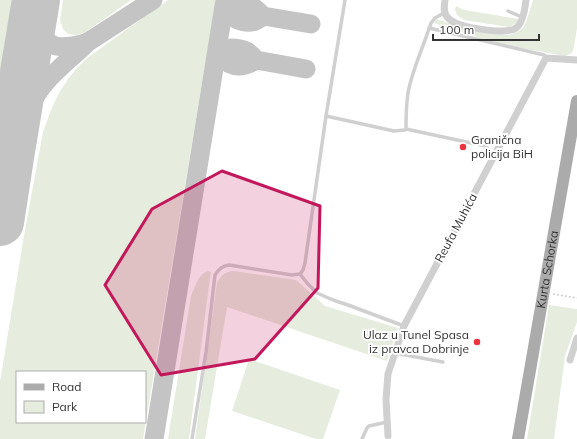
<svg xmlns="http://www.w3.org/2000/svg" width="577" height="439" font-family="Mulish,sans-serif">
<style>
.green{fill:#e6ecde;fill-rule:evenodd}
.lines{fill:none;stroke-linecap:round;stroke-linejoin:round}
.taxiway{stroke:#c4c4c4;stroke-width:19}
.runway{stroke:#c4c4c4;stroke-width:48}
.path{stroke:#cdcdcd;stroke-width:1.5;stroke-dasharray:2 2;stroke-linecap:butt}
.service{stroke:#d0d0d0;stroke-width:3.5}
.minor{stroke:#d0d0d0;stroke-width:7}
.primary{stroke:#ababab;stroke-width:12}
.marked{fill:#c2185b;fill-opacity:0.2;stroke:#c2185b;stroke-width:3;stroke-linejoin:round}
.poi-dot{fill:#ec333f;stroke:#fff;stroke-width:1.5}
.labels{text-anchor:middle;stroke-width:4;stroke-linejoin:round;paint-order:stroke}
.poi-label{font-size:12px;fill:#333;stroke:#fff;text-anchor:start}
.street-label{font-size:12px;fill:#333;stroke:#fff}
</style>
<rect width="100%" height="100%" fill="#fff"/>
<g class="green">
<path d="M 0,0 L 17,0 L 0,100 Z"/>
<path d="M 63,0 L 131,0 L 84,33 L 76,35 L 68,34 L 63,29 L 60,20 Z"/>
<path d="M 168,0 L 215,0 L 215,9 L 203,77 L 143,439 L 0,439 L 0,382 L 25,230 L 43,132 L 51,110 L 59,93 L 68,79 L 77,68 L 87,58 ZM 17,372 L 145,372 L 145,422 L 17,422 Z"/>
<path d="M 533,0 L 577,0 L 577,28 L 574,46 L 573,51 L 570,54 L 565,56 L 511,46 L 483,39 L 434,23 L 436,19 L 470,30 L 509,35 L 517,32 L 523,28 L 526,22 Z"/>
<path d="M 456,6 L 464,10 L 519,19 C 517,23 513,25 509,27 L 464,20 L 457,15 L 455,10 Z"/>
<path d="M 208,271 L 211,272 L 210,278 L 189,439 L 168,439 L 191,296 C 195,287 198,274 208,271 Z"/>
<path d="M 233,271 L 296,280 L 325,306 L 398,328 L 387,361 L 227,307 L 205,439 L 195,439 L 217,283 C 221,275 225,272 233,271 Z"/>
<path d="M 549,305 L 577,309 L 577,322 L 565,356 L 554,439 L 527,439 Z"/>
<path d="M 249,359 L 340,390 L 323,439 L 316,439 L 232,411 Z"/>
</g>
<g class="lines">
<g class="taxiway">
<path d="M 235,5 C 250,4 253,5 263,16 C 250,28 235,21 224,10 L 229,7 Z"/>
<path d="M 263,16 L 311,24"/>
<path d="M 88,42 L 153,0"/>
<path d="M 231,48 C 243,48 249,51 256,60 C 241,70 229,67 217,54 L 222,51 Z"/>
<path d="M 256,60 L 306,69"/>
<path d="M 10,157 C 19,132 28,102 46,82 C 58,68 74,56 88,42 C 44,56 40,39 37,0"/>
<path d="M 154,439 L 225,0"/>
</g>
<path class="runway" d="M 0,222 L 10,157 L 36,0"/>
<path class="path" d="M 553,294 L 577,298"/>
<g class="service">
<path d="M 508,11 L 522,17"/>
<path d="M 429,28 L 544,55 L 546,58"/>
<path d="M 326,116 L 345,0"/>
<path d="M 406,129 L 485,146 L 492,152 L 495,153"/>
<path d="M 404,326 L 348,305 L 333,300 L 317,293 L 307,283 L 300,274 L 303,270 L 305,263 L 326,116 L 394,131 L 405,130 L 406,129 C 406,115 406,101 409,88 C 414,66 424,45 431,23 L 435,18 L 444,13"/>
<path d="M 395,353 L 443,362"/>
<path d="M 192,439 L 206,352 L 215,275 C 219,269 222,266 229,265 L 292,275 L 300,274"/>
<path d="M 362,439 L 367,428 L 369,426 L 387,422"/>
</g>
<g class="minor">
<path d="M 445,0 C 444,6 443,13 448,18 C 450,20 455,23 458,24 C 469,28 507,35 516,28 C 523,23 525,9 526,0"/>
<path d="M 570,360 L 577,338"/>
<path d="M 388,436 L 386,399 L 388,374 L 404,326 L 546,58 L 577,60"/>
</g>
<path class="primary" id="s1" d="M 518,439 L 577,101"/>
</g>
<path class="marked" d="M 222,171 L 320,206 L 318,288 L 255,359 L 161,375 L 105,285 L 152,209 Z"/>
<g class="poi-dot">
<circle cx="463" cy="147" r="4"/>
<circle cx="477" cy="342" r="4"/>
</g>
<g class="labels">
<g class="poi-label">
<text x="471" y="144">Granična<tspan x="471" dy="14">policija BiH</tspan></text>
<text x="469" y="339" text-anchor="end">Ulaz u Tunel Spasa<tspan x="469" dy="14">iz pravca Dobrinje</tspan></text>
</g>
<g class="street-label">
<text transform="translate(456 228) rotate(-62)" y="4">Reufa Muhića</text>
<text dy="4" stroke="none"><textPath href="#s1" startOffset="172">Kurta Schorka</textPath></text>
</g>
</g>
<rect x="16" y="371" width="130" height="52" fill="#ffffff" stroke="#adadad"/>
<rect x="24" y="384" width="20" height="6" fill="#ababab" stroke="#adadad"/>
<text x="52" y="391" font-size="12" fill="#333333">Road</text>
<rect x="24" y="401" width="20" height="12" fill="#e6ecde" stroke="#adadad"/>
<text x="52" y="411" font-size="12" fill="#333333">Park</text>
<path d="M433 34v6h106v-6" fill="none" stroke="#333333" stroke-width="2"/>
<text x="439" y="34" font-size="12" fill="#333333" stroke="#ffffff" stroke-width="3" paint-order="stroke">100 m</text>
</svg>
